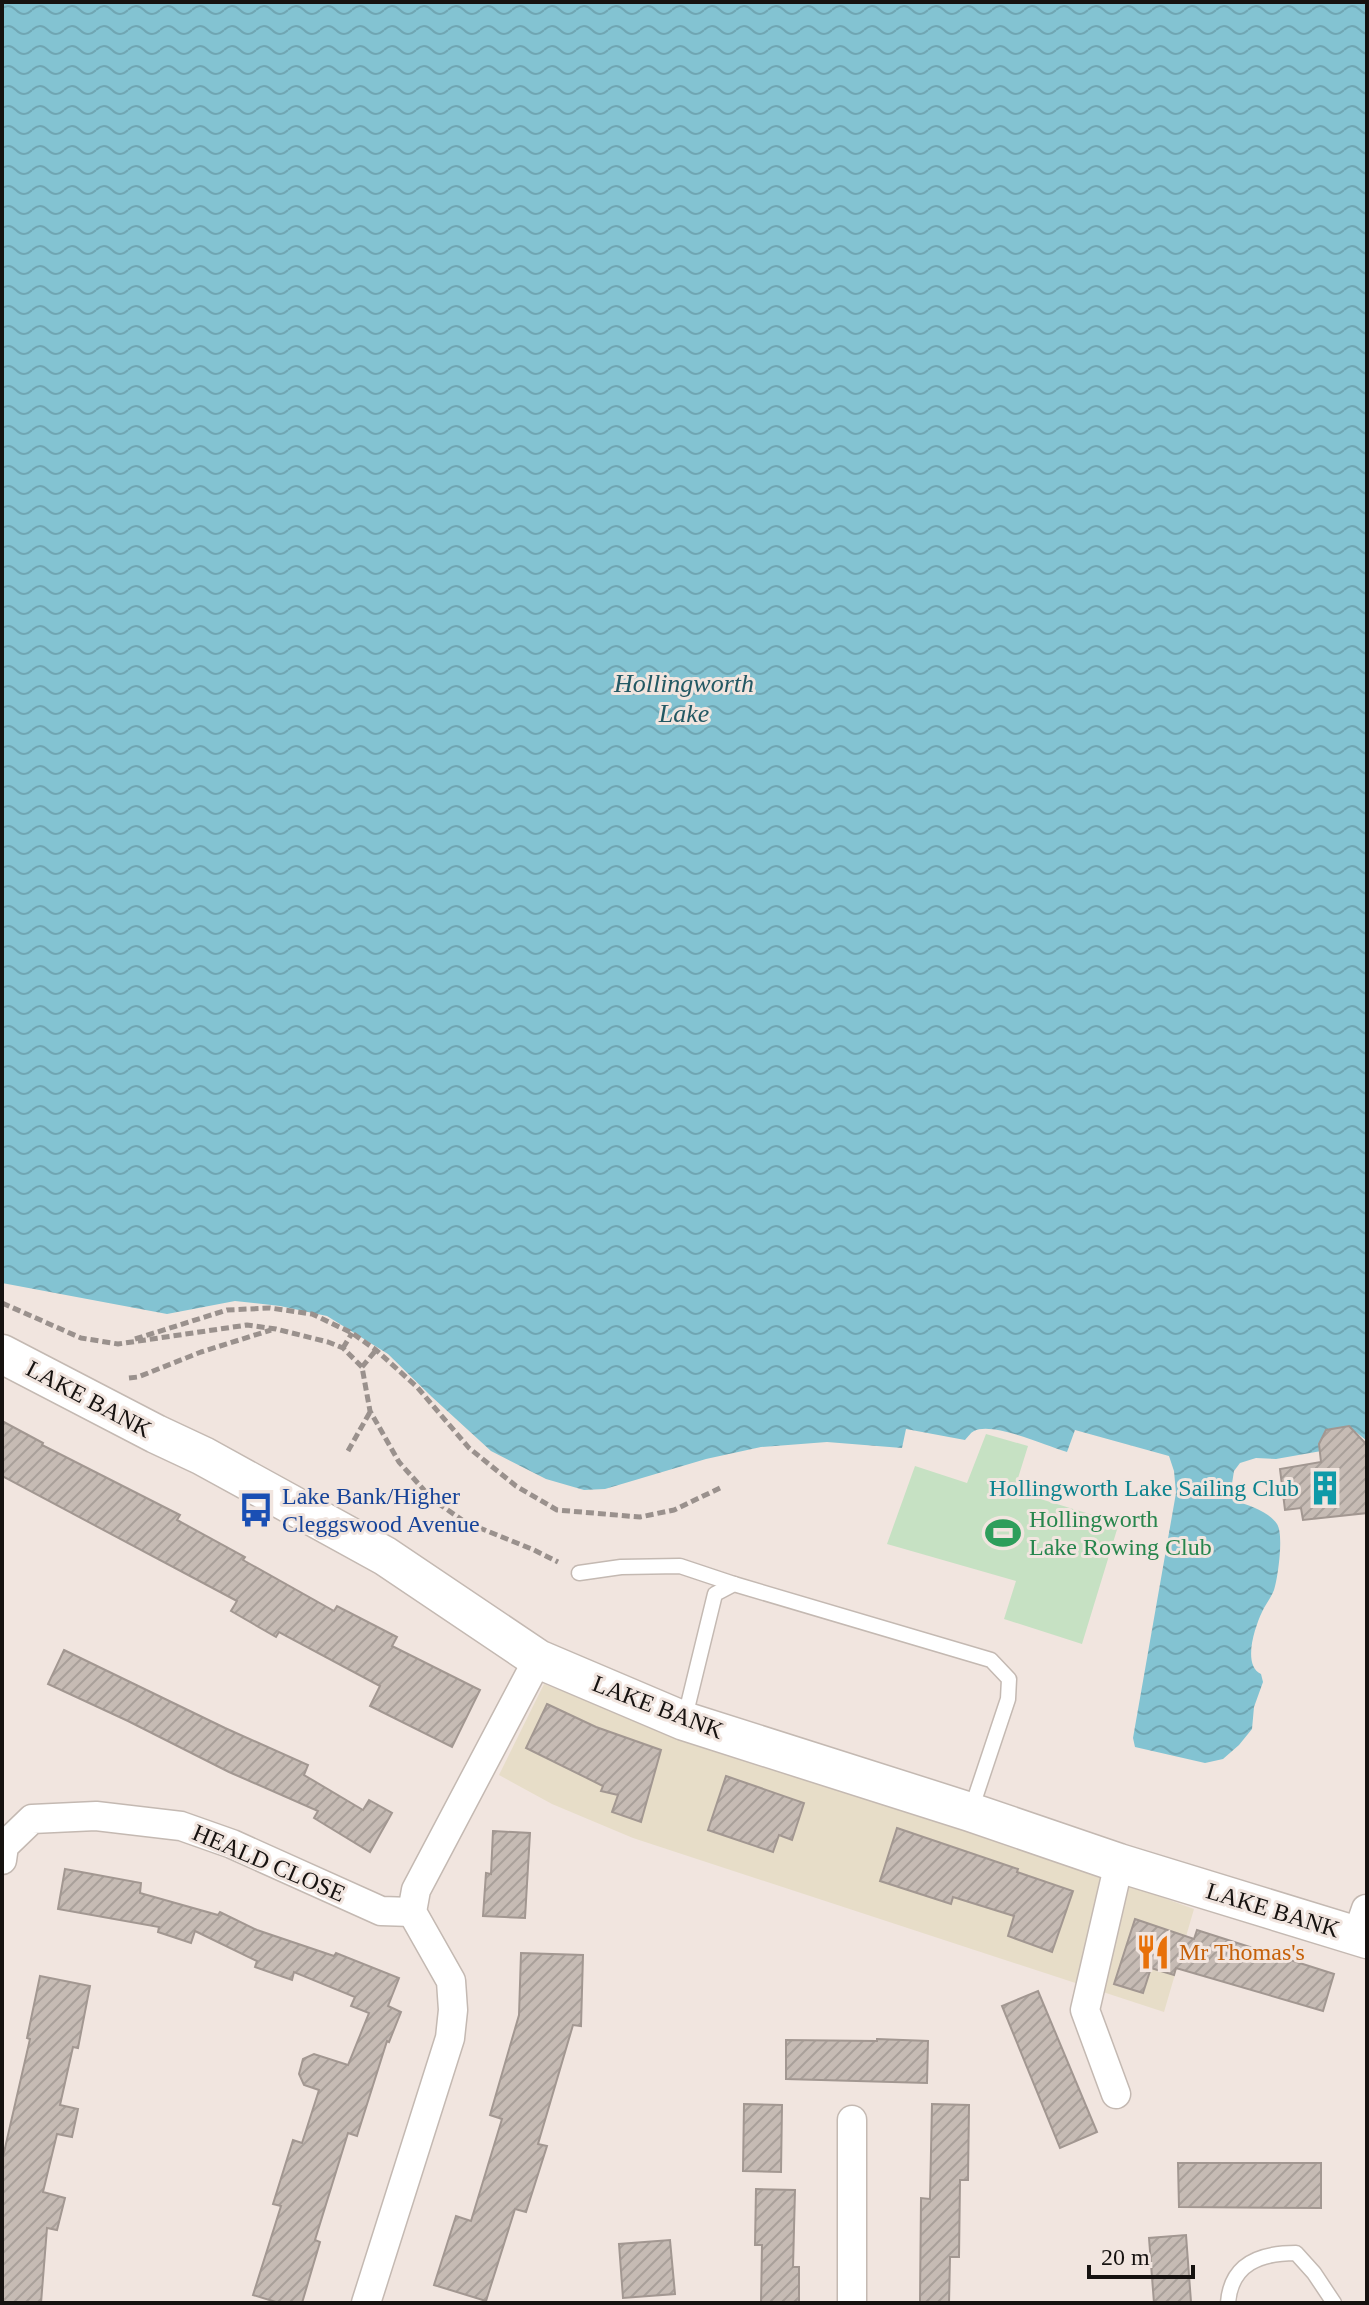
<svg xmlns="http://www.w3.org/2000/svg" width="1369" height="2305" font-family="Georgia,serif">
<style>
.commercial{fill:#e7ddc8}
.green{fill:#c6e1c3}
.water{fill:url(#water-waves)}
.building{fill:url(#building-hatch);stroke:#a29791;stroke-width:2}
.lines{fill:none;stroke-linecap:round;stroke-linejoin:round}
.service-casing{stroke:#c4b9b2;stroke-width:17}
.minor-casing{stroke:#c4b9b2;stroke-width:31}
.secondary-casing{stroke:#c4b9b2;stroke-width:41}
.path{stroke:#9a918d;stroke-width:5;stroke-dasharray:8 4;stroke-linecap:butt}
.service{stroke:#fff;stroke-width:14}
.minor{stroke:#fff;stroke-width:28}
.secondary{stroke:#fff;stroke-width:38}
.labels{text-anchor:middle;stroke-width:6;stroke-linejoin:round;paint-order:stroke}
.street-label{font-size:24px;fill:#161210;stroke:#f1e5df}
.culture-label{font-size:24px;fill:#0d838f;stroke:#f1e5df;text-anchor:end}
.transit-label{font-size:24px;fill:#164399;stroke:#f1e5df;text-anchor:start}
.leisure-label{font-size:24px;fill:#27864d;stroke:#f1e5df;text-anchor:start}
.food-label{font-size:24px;fill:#c56008;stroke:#f1e5df;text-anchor:start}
.water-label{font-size:26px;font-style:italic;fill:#225863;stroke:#f1e5df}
</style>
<defs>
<pattern id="water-waves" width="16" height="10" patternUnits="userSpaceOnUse" patternTransform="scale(2)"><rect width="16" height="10" fill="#83c3d2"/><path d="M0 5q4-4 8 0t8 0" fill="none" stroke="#70a6b3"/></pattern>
<pattern id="building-hatch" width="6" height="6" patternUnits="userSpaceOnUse" patternTransform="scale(2)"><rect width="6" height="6" fill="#c6bbb4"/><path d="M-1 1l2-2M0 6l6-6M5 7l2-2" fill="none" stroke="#a9a09a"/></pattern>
</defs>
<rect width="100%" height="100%" fill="#f1e5df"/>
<path class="commercial" d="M 544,1684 L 656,1728 L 1090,1871 L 1194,1909 L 1164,2012 L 633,1838 L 552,1804 L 499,1775 Z"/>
<path class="green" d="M 986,1434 L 1028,1446 L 1014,1491 L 1119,1523 L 1082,1644 L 1004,1619 L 1016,1581 L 887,1544 L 915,1466 L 967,1483 Z"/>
<path class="water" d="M 2,2 L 1367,2 L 1367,1441 L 1356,1432 L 1345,1433 L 1327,1450 L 1276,1459 L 1256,1458 L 1240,1463 L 1234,1471 L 1230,1496 L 1234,1500 C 1249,1506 1267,1510 1277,1524 C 1284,1534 1278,1578 1274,1590 C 1271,1598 1265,1605 1262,1612 C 1255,1627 1242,1665 1261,1674 L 1263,1682 L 1254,1707 L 1252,1729 L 1239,1745 L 1223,1759 L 1205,1763 L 1135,1747 L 1133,1738 L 1176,1493 L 1174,1471 L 1169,1456 L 1075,1430 L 1067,1452 C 1046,1446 992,1421 974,1431 C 970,1433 968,1437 965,1440 L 906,1429 L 902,1448 L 827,1442 L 761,1447 L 706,1459 L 605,1489 L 584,1490 L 546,1479 L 491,1451 L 432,1397 L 388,1354 L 327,1316 L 280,1306 L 235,1301 L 167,1314 L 2,1283 Z"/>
<g class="building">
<path d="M 2,1421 L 43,1443 L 42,1445 L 180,1515 L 177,1520 L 245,1557 L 243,1560 L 334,1611 L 337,1606 L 397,1637 L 392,1646 L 480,1690 L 452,1747 L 370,1706 L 380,1686 L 279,1632 L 276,1637 L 231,1611 L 237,1601 L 2,1476 Z"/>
<path d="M 1349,1426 L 1367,1445 L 1367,1513 L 1303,1520 L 1301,1508 L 1285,1510 L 1280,1469 L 1321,1462 L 1319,1444 L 1326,1430 Z"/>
<path d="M 64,1650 L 225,1728 L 308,1765 L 304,1775 L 363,1810 L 369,1800 L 392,1813 L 370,1852 L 314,1818 L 318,1811 L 229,1772 L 128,1721 L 48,1684 Z"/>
<path d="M 547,1704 L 596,1727 L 661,1750 L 641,1822 L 612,1812 L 618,1795 L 601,1791 L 603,1786 L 526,1748 Z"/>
<path d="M 726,1776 L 804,1803 L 792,1840 L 779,1835 L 773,1852 L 708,1830 Z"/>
<path d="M 897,1828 L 1018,1869 L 1017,1872 L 1073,1891 L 1052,1952 L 1008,1936 L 1014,1916 L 953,1897 L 951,1904 L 880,1881 Z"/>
<path d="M 493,1831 L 530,1833 L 525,1918 L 483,1916 L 486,1873 L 491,1874 Z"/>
<path d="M 65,1869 L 141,1883 L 140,1893 L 218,1915 L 220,1912 L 257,1930 L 334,1956 L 336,1953 L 399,1978 L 388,2006 L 401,2012 L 389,2042 L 387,2041 L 357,2136 L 348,2133 L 315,2240 L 320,2242 L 302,2303 L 279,2303 L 253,2295 L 281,2206 L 273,2204 L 293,2140 L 302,2143 L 319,2090 L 304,2085 L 299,2074 L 303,2059 L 314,2054 L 348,2065 L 369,2013 L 351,2006 L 355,1997 L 294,1972 L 292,1980 L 255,1967 L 257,1961 L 195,1931 L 191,1943 L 158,1932 L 159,1927 L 58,1909 Z"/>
<path d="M 1135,1919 L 1194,1939 L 1197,1930 L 1334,1974 L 1323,2011 L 1176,1968 L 1174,1975 L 1151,1968 L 1143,1993 L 1114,1984 Z"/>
<path d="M 521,1953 L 583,1955 L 581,2026 L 573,2025 L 538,2144 L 547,2146 L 526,2212 L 515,2209 L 486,2301 L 434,2285 L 456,2216 L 471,2221 L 502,2119 L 490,2115 L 519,2015 Z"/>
<path d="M 40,1976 L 90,1986 L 78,2048 L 73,2047 L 60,2105 L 78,2109 L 72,2137 L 57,2134 L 43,2192 L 65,2198 L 57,2230 L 47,2228 L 41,2303 L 2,2303 L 2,2161 L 30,2039 L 27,2038 Z"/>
<path d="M 1038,1991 L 1097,2132 L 1060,2148 L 1002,2006 Z"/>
<path d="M 877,2039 L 928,2041 L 927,2083 L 786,2079 L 786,2040 L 877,2041 Z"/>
<path d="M 744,2104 L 782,2105 L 781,2172 L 743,2171 Z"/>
<path d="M 932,2104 L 969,2105 L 968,2180 L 960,2180 L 959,2257 L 950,2257 L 949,2303 L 920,2303 L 921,2198 L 930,2199 Z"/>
<path d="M 1178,2163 L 1321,2163 L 1321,2208 L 1179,2207 Z"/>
<path d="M 756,2189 L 795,2190 L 793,2267 L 799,2267 L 799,2303 L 761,2303 L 762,2245 L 755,2245 Z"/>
<path d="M 1186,2235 L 1191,2302 L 1154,2303 L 1149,2238 Z"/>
<path d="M 670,2240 L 675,2294 L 623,2298 L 619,2244 Z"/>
</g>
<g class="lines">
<g class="service-casing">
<g id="service">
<path d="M 579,1573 L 621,1567 L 680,1566 L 734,1584"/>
<path d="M 684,1721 L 715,1594 L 734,1584 L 991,1660 L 1009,1679 L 1008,1699 L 971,1810"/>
<path d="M 1228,2303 C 1231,2263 1261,2253 1296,2253 L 1314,2273 L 1334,2303"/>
</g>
</g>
<g class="minor-casing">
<g id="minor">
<path d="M 2,1860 L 4,1846 L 32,1819 L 96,1816 L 181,1826 L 232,1844 L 381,1911 L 412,1912"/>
<path d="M 1357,1935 L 1366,1909"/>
<path d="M 1116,2094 L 1085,2010 L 1119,1863"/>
<path d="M 366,2303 L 450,2038 L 453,2010 L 451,1981 L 412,1912 L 416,1890 L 538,1659"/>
<path d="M 852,2303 L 852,2120"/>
</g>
</g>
<g class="secondary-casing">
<path id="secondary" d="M 2,1354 L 156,1434 L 203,1456 L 385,1556 L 538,1659 L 684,1721 L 970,1812 L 1119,1863 L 1367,1939"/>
</g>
<g class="path">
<path d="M 2,1303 L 81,1338 L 118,1344 L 247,1325 L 276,1329 L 328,1342 L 343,1348 L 362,1367 L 370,1411 L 399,1462 L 432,1499 L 465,1522 L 534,1550 L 558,1562"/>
<path d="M 135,1339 L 227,1310 L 270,1308 L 312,1314 L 352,1333 L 376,1350 L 417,1387 L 469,1448 L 516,1486 L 557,1510 L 640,1517 L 674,1510 L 720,1488"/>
<path d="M 343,1348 L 352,1333"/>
<path d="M 362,1367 L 376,1350"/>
<path d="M 129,1378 L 138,1377 L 201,1352 L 271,1330"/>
<path d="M 348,1451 L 370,1412"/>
</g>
<use href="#service" class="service"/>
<use href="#minor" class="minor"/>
<use href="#secondary" class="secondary"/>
</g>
<defs>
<g id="building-bare" transform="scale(2.76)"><path d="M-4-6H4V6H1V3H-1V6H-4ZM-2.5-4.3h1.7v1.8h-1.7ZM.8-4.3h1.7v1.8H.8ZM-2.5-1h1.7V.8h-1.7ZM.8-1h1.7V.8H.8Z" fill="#0f9aa8" stroke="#f1e5df" stroke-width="2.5" paint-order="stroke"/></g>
<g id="bus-bare" transform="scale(2.76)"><path d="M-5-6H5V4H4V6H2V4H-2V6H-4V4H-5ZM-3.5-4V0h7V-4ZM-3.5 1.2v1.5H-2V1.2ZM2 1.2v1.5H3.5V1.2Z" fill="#1a4fb4" stroke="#f1e5df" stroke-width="2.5" paint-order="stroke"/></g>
<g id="stadium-bare" transform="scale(2.76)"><path d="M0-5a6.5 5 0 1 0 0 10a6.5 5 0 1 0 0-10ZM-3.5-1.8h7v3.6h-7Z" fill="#2e9e5b" stroke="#f1e5df" stroke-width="2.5" paint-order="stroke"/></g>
<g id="restaurant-bare" transform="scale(2.76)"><path d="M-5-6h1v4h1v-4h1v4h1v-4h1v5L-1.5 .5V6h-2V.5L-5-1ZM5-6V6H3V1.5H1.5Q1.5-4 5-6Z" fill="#e8710a" stroke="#f1e5df" stroke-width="2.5" paint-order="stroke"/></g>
</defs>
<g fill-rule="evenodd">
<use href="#building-bare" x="1325" y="1488"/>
<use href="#bus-bare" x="256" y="1510"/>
<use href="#stadium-bare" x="1003" y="1533"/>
<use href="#restaurant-bare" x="1153" y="1952"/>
</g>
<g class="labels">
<g class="street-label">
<text transform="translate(89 1399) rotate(28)" y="8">LAKE BANK</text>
<text transform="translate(658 1707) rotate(21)" y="8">LAKE BANK</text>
<text transform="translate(269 1863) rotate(23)" y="8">HEALD CLOSE</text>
<text transform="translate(1273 1910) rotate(17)" y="8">LAKE BANK</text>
</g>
<g class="culture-label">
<text x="1299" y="1496">Hollingworth Lake Sailing Club</text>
</g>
<g class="transit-label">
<text x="282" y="1504">Lake Bank/Higher<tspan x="282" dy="28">Cleggswood Avenue</tspan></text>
</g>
<g class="leisure-label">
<text x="1029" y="1527">Hollingworth<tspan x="1029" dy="28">Lake Rowing Club</tspan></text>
</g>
<g class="food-label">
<text x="1179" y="1960">Mr Thomas's</text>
</g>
<g class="water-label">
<text x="684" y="692">Hollingworth<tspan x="684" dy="30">Lake</tspan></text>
</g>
</g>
<rect width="1369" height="2305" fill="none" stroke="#161210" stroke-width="8"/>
<path d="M1089 2265v12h104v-12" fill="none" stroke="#161210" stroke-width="4"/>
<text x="1101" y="2265" font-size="24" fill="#161210" stroke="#f1e5df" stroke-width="6" paint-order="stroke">20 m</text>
</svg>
